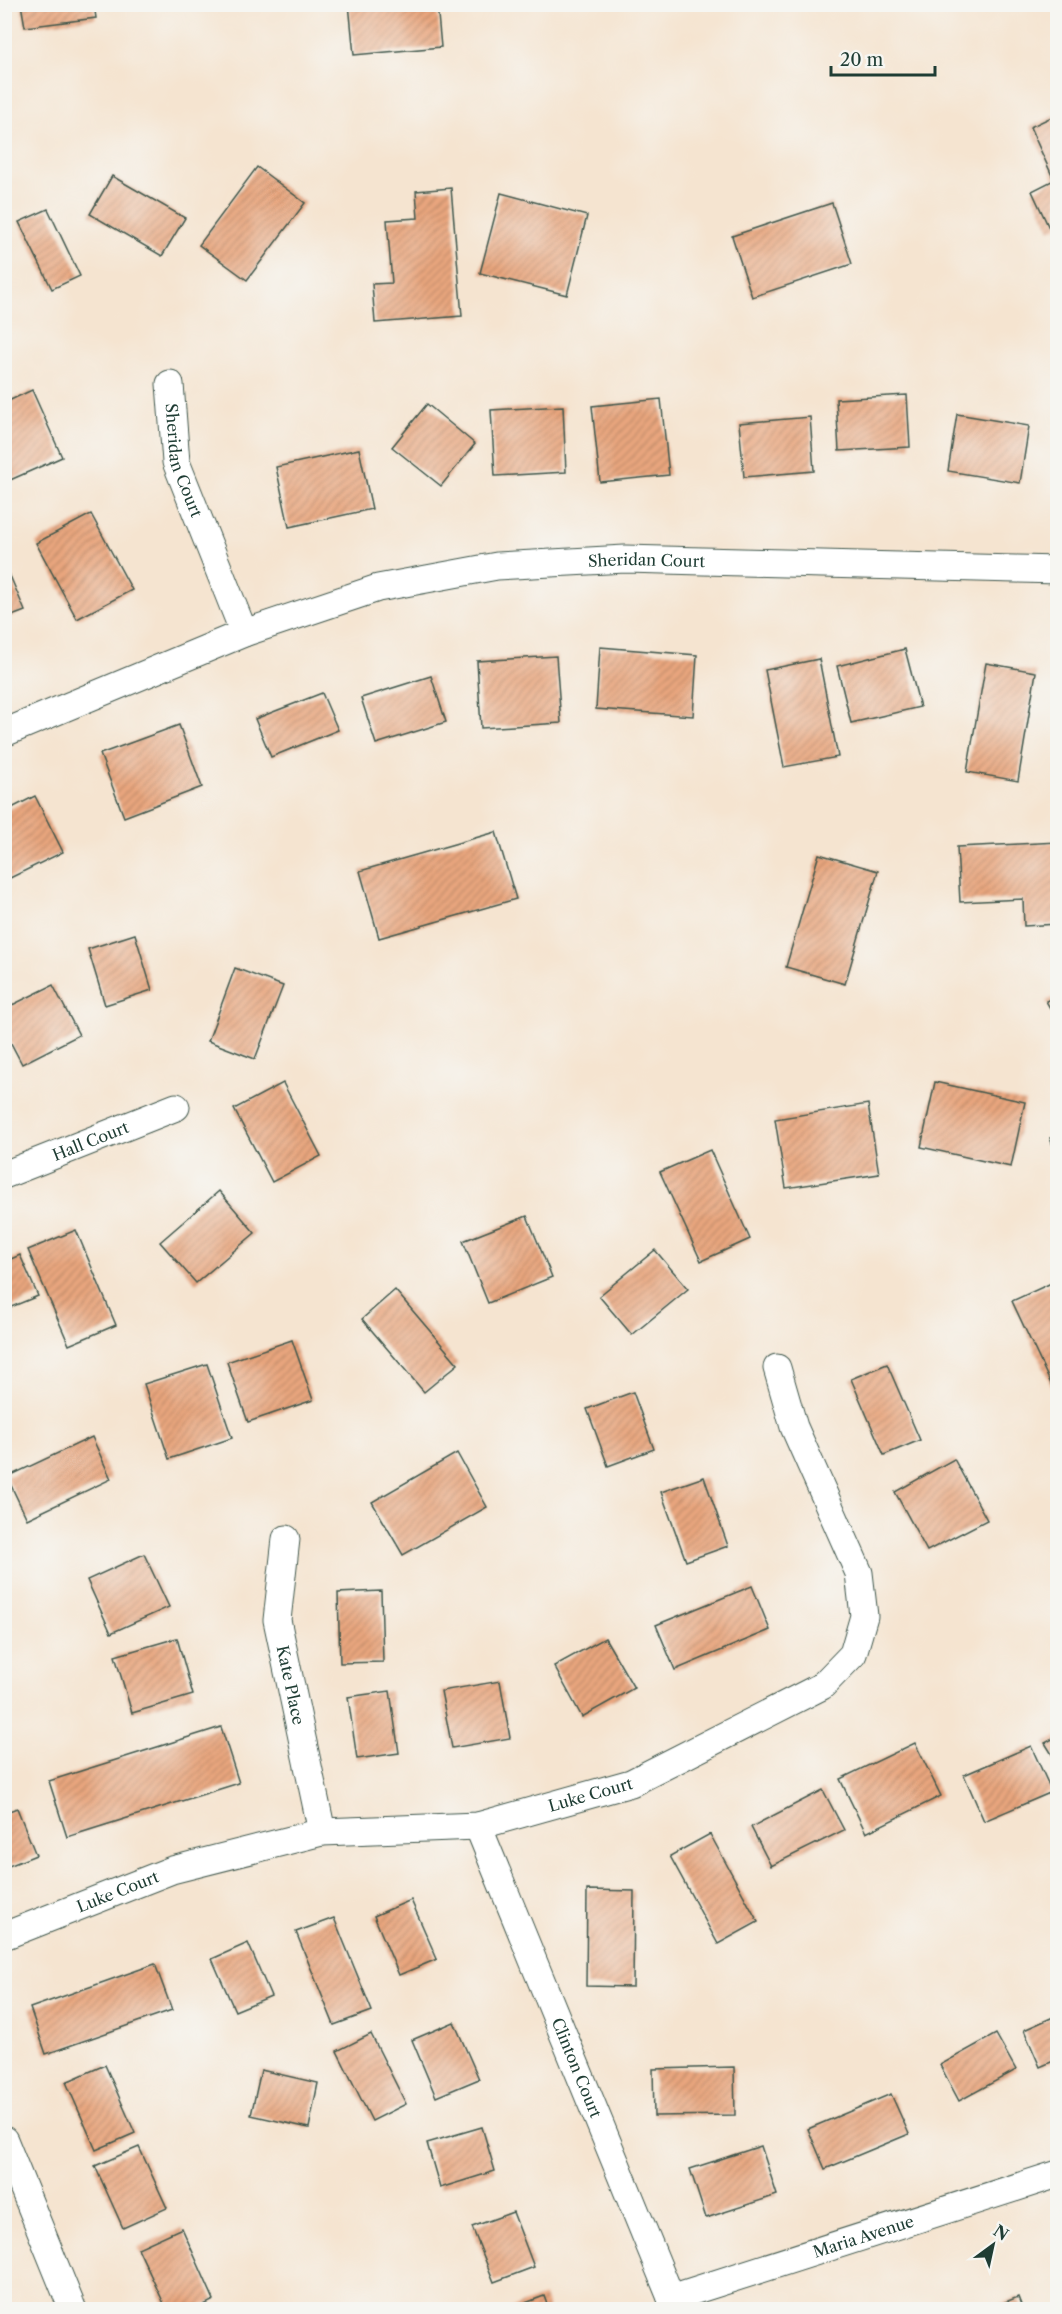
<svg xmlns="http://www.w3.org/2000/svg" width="1062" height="2314" font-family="'Libre Caslon Text',serif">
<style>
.building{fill:url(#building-hatch)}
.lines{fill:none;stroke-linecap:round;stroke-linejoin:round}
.minor-casing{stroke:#3f564b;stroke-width:29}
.minor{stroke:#fff;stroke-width:27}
.labels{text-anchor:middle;stroke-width:4.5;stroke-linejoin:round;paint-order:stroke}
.street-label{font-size:16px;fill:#1f3d34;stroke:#f6f6f2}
</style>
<defs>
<pattern id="building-hatch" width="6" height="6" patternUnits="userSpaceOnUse" patternTransform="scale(1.5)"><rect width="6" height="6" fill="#e9a67e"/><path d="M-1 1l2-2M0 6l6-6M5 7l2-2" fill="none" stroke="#bc8868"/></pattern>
</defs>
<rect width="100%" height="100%" fill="#f6f6f2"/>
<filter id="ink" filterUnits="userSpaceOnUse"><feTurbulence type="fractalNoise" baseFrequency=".0167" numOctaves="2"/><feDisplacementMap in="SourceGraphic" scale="12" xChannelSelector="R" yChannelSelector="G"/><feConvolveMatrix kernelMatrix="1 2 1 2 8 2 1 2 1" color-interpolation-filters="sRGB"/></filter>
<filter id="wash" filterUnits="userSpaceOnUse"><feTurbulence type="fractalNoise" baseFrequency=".008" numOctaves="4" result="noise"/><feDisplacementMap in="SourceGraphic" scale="24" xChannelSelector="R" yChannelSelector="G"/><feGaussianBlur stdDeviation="1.35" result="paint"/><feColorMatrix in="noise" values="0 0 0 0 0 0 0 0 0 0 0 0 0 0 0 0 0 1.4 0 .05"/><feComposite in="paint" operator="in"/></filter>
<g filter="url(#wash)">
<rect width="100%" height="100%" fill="#f5e4d0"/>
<g id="blocks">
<g class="building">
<path d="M 21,4 L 94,4 L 96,18 L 25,27 Z"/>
<path d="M 349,4 L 437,4 L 441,47 L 354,55 Z"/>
<path d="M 1058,114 L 1058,226 L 1050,230 L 1032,191 L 1054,180 L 1030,127 Z"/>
<path d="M 257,167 L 305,203 L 247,280 L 199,245 Z"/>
<path d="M 112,176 L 185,218 L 162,256 L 90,214 Z"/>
<path d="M 451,188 L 462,316 L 375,323 L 372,284 L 392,283 L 387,220 L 418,218 L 416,191 Z"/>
<path d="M 501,193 L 587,216 L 567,295 L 480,273 Z"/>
<path d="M 832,203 L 852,264 L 752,297 L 732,236 Z"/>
<path d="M 48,209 L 80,276 L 52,289 L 19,222 Z"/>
<path d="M 32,390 L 62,457 L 8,481 L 4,474 L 4,403 Z"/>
<path d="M 907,395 L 910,447 L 839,451 L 836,399 Z"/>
<path d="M 661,399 L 669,475 L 600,482 L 592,406 Z"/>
<path d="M 427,404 L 475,444 L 441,486 L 392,447 Z"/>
<path d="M 563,406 L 566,472 L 495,476 L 491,410 Z"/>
<path d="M 957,414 L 1029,426 L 1020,483 L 948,471 Z"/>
<path d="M 810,417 L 814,471 L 744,477 L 739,423 Z"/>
<path d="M 359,449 L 372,509 L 289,527 L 276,467 Z"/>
<path d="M 91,514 L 132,590 L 77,619 L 36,543 Z"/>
<path d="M 8,571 L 25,611 L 4,619 L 4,573 Z"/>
<path d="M 600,647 L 697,655 L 693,716 L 596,709 Z"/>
<path d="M 905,649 L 920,707 L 851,723 L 837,666 Z"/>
<path d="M 556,656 L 561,723 L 481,728 L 477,661 Z"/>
<path d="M 819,659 L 838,757 L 784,767 L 765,670 Z"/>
<path d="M 986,663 L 1036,672 L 1018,781 L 967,772 Z"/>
<path d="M 431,676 L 446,722 L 376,744 L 361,698 Z"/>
<path d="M 322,693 L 338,730 L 271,757 L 255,719 Z"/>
<path d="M 179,725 L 202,787 L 124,817 L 100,754 Z"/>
<path d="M 35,796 L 63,852 L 4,881 L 4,812 Z"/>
<path d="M 496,832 L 516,899 L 379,938 L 360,871 Z"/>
<path d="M 1058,842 L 1058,924 L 1024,926 L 1023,899 L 960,902 L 957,847 Z"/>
<path d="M 819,854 L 878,871 L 845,984 L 786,967 Z"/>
<path d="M 135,934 L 152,990 L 105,1005 L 88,949 Z"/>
<path d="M 235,968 L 283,986 L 255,1059 L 208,1041 Z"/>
<path d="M 53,985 L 79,1035 L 22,1064 L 4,1030 L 4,1009 Z"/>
<path d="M 1058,995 L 1058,1022 L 1046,1001 Z"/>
<path d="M 935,1082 L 1025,1102 L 1011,1167 L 921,1147 Z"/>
<path d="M 283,1083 L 321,1156 L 272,1182 L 234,1109 Z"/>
<path d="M 868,1104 L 879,1174 L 786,1188 L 775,1119 Z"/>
<path d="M 1058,1135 L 1058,1156 L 1057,1156 L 1050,1138 Z"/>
<path d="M 710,1150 L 750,1239 L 701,1261 L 660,1172 Z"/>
<path d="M 219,1191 L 255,1233 L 196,1283 L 160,1242 Z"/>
<path d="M 527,1216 L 552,1277 L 488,1303 L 463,1241 Z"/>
<path d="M 76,1230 L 116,1325 L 69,1345 L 28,1250 Z"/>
<path d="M 655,1250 L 688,1289 L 632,1335 L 599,1296 Z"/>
<path d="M 20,1255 L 38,1296 L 4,1310 L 4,1262 Z"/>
<path d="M 1058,1280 L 1058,1399 L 1012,1301 Z"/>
<path d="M 395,1290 L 458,1364 L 424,1392 L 362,1319 Z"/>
<path d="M 292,1340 L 313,1400 L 248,1422 L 227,1362 Z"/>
<path d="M 207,1364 L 232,1438 L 169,1459 L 144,1384 Z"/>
<path d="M 887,1364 L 920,1440 L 884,1455 L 851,1379 Z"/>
<path d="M 633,1392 L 654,1449 L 608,1466 L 587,1409 Z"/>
<path d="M 92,1437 L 111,1479 L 27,1519 L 7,1477 Z"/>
<path d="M 457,1453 L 487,1507 L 403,1555 L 372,1502 Z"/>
<path d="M 954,1459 L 987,1520 L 927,1551 L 895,1492 Z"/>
<path d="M 704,1477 L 728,1546 L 686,1561 L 661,1492 Z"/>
<path d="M 144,1554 L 169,1607 L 111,1633 L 87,1580 Z"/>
<path d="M 752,1586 L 770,1630 L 675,1670 L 656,1625 Z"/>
<path d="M 381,1591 L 383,1662 L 340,1663 L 338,1593 Z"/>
<path d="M 177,1638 L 193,1695 L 132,1713 L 115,1656 Z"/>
<path d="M 605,1638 L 634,1688 L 582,1717 L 554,1666 Z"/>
<path d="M 500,1681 L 510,1738 L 452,1748 L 441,1691 Z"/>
<path d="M 390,1691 L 399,1753 L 357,1759 L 348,1697 Z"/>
<path d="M 221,1727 L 239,1783 L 67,1837 L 49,1781 Z"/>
<path d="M 1058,1736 L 1058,1764 L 1045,1743 Z"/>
<path d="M 915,1743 L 941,1796 L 866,1833 L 840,1779 Z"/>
<path d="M 1031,1746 L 1052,1792 L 984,1821 L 964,1775 Z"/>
<path d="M 823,1790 L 844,1830 L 771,1866 L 751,1827 Z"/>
<path d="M 17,1808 L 36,1855 L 4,1868 L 4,1813 Z"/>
<path d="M 710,1834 L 758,1922 L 718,1944 L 670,1856 Z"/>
<path d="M 587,1890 L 634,1891 L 633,1987 L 586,1986 Z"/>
<path d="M 411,1900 L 437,1959 L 399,1975 L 374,1916 Z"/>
<path d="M 334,1918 L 372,2011 L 334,2025 L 296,1932 Z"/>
<path d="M 248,1943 L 271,1996 L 235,2011 L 212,1959 Z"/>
<path d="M 155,1964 L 172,2010 L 46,2054 L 30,2008 Z"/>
<path d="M 1058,2015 L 1058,2059 L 1040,2067 L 1024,2030 Z"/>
<path d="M 454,2022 L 479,2079 L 436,2097 L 412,2040 Z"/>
<path d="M 371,2034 L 406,2104 L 372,2121 L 337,2051 Z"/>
<path d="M 996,2034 L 1016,2070 L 959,2101 L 940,2065 Z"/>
<path d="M 105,2065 L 135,2133 L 96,2150 L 66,2082 Z"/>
<path d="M 734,2067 L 735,2115 L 654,2116 L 653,2069 Z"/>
<path d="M 261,2070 L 318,2083 L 309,2128 L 251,2115 Z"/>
<path d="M 891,2094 L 909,2134 L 825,2169 L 808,2129 Z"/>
<path d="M 482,2127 L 495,2171 L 440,2188 L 427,2143 Z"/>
<path d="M 761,2146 L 777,2195 L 706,2218 L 690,2169 Z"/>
<path d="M 139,2147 L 167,2208 L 123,2228 L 95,2166 Z"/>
<path d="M 513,2212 L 534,2267 L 494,2282 L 472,2227 Z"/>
<path d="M 182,2228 L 214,2300 L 194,2310 L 167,2310 L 138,2248 Z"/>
<path d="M 544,2296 L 549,2310 L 509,2310 L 509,2309 Z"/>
<path d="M 1018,2297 L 1023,2310 L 988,2310 L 988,2309 Z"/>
</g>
</g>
</g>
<g filter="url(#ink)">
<use href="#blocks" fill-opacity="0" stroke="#3f564b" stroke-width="1.5"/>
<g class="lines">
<g class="minor-casing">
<g id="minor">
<path id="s1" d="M 170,384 L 176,462 L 244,633"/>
<path id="s2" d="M 4,733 L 244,633 L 378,588 L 497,566 L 625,559 L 1058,570"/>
<path id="s3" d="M 4,1175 L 176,1107"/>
<path id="s4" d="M 286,1539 L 277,1620 L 322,1832"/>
<path id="s5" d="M 478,1826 L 676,2310"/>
<path id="s6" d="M 4,1936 L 172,1870 L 322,1832 L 478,1826 L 631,1783 L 822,1686 L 853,1654 L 864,1616 L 859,1573 L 794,1427 L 777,1368"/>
<path d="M 4,2140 L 73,2310"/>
<path id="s7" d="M 671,2298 L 1058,2174"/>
</g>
</g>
<use href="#minor" class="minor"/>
</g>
</g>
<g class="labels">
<g class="street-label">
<text dy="6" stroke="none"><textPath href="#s1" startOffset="78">Sheridan Court</textPath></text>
<text dy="6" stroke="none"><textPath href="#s2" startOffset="672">Sheridan Court</textPath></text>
<text dy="6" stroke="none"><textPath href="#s3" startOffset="93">Hall Court</textPath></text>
<text dy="6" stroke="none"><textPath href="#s4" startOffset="148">Kate Place</textPath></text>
<text dy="6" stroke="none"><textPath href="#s6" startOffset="608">Luke Court</textPath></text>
<text dy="6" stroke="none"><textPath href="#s6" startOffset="122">Luke Court</textPath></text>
<text dy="6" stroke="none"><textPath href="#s5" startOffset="261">Clinton Court</textPath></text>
<text dy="6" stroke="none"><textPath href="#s7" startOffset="202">Maria Avenue</textPath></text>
</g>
</g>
<rect width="1062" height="2314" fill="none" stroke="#f6f6f2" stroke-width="24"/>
<g transform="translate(993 2245) rotate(33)" stroke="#f6f6f2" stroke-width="4.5" paint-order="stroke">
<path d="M0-4.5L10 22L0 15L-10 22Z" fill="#1f3d34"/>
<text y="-9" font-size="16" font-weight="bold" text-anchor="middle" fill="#1f3d34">N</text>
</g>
<path d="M831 66v9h104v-9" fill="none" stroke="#1f3d34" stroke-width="3"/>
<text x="840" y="66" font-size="18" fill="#1f3d34" stroke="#f6f6f2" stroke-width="4.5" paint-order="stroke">20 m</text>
</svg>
